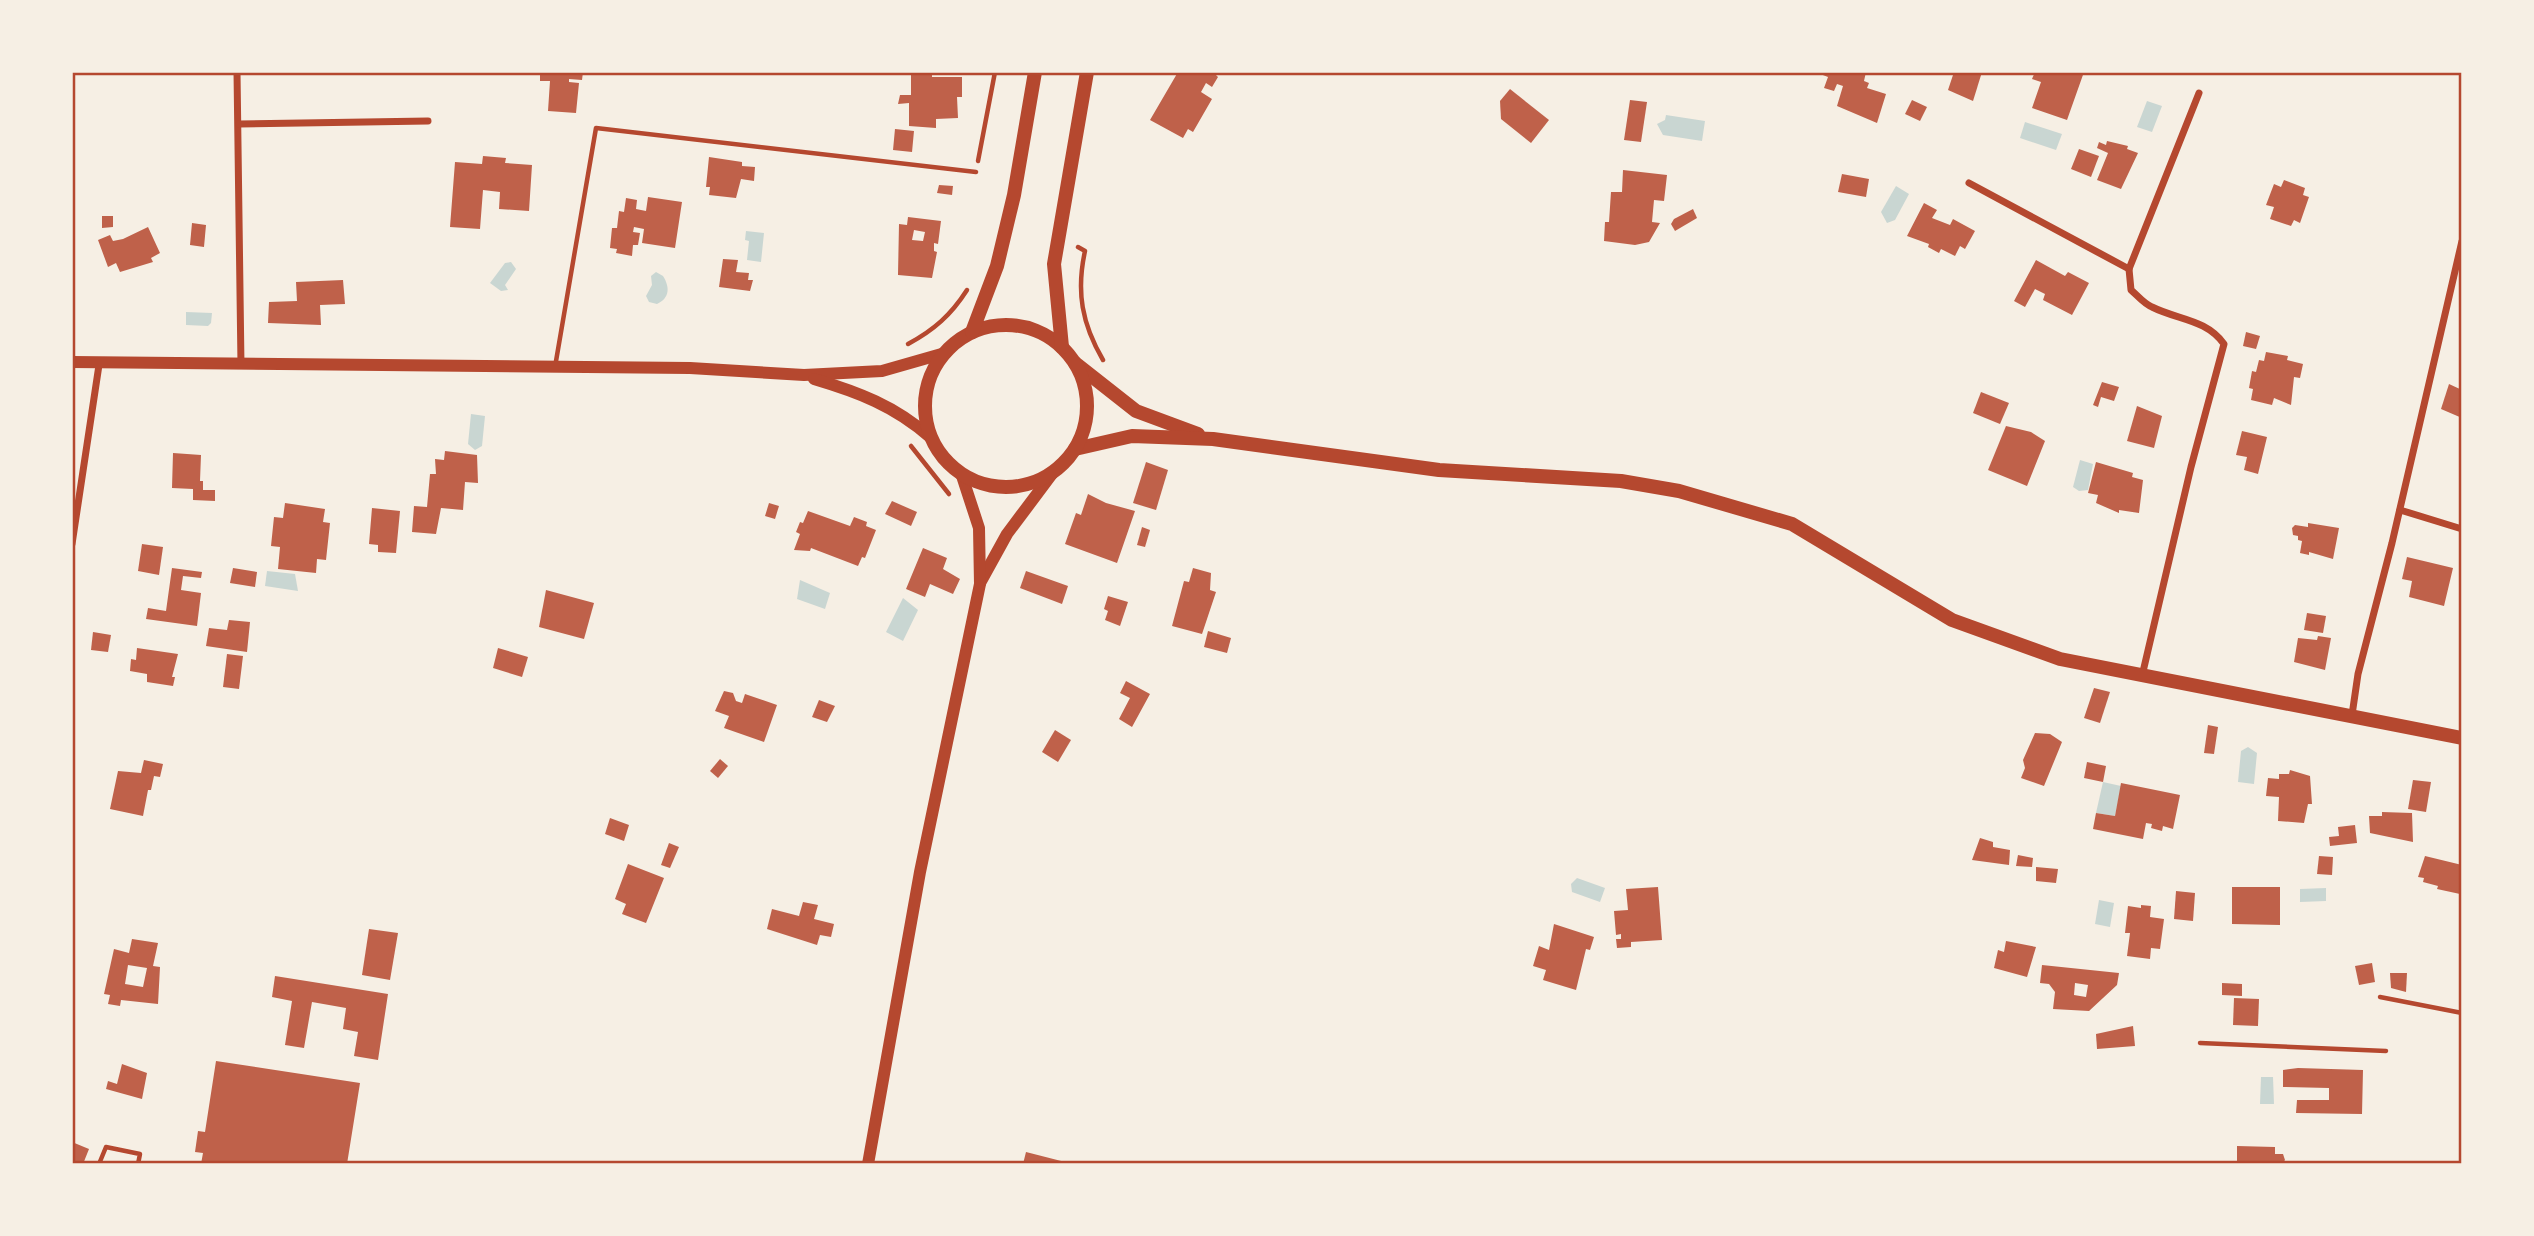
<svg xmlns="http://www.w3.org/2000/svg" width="2534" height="1236" font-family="Commissioner,sans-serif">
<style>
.water{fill:#c9d6d2}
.building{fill:#bf614a;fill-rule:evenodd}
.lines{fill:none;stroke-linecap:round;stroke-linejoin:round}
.path{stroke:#b5482f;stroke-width:4.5}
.service{stroke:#b5482f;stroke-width:4.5}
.minor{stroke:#b5482f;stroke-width:7}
.tertiary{stroke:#b5482f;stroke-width:12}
.secondary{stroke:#b5482f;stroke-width:14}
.primary{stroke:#b5482f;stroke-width:14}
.neatline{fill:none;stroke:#b5482f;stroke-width:2.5}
</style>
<rect width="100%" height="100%" fill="#f6efe4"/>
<g class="water">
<path d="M 2147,101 L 2162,106 L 2152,132 L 2137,127 Z"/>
<path d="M 1666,115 L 1705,121 L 1702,141 L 1663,135 L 1657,124 L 1665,120 Z"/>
<path d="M 2025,122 L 2062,134 L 2056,150 L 2020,138 Z"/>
<path d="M 1896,186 L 1909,194 L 1895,220 L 1887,223 L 1881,212 Z"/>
<path d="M 746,231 L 764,233 L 761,262 L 747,260 L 749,241 L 745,240 Z"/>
<path d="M 511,262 L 516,269 L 505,285 L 508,290 L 501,291 L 490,283 L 505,263 Z"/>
<path d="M 656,272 L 663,276 C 670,287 670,298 657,304 L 649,302 L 646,296 L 652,285 L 651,276 Z"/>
<path d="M 186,312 L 212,313 L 211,323 L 208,326 L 186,325 Z"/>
<path d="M 471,414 L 485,416 L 482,446 L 475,450 L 468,444 Z"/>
<path d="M 2080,460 L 2093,464 L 2088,490 L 2079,491 L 2073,487 Z"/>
<path d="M 267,571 L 295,574 L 298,591 L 265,586 Z"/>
<path d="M 800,580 L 830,593 L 825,609 L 797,599 Z"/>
<path d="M 903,598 L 918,610 L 903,641 L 886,632 Z"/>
<path d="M 2248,747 L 2257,753 L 2254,784 L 2238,782 L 2241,751 Z"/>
<path d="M 2103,782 L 2121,786 L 2115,816 L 2096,813 Z"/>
<path d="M 1577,878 L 1605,888 L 1600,902 L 1572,892 L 1571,884 Z"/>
<path d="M 2326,888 L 2326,901 L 2300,902 L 2300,889 Z"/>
<path d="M 2099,900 L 2114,903 L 2110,927 L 2095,924 Z"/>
<path d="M 2261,1077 L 2273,1077 L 2274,1104 L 2260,1104 Z"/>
</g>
<g class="building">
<path d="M 540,72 L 583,72 L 582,80 L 569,79 L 569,82 L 579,83 L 576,113 L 548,111 L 550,81 L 540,81 Z"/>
<path d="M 1178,72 L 1213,72 L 1218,77 L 1212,87 L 1206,83 L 1201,92 L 1212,99 L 1193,132 L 1188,129 L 1183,138 L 1150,120 Z"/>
<path d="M 1815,72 L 1866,72 L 1864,81 L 1869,83 L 1867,88 L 1886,94 L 1877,123 L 1837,106 L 1843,86 L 1837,84 L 1834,91 L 1824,88 L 1828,77 Z"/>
<path d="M 1954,72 L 1982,72 L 1973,101 L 1948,90 Z"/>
<path d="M 2035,72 L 2084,72 L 2067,120 L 2032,108 L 2041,82 L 2032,79 Z"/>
<path d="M 932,73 L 932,77 L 962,77 L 962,97 L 957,97 L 958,118 L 936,119 L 936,128 L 909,126 L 909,103 L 898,104 L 900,95 L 911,95 L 911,74 Z"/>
<path d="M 1510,89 L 1549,120 L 1531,143 L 1501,119 L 1500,101 Z"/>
<path d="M 1630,100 L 1647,102 L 1641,142 L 1624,140 Z"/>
<path d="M 1912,100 L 1927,107 L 1920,121 L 1905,114 Z"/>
<path d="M 895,129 L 914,131 L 912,152 L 893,150 Z"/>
<path d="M 2107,141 L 2128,146 L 2127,149 L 2138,153 L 2121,189 L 2097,180 L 2108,153 L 2097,148 L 2099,142 L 2106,145 Z"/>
<path d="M 2079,149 L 2099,156 L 2091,177 L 2071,169 Z"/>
<path d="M 483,156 L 506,158 L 505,163 L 532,165 L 529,211 L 499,209 L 500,192 L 483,190 L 480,229 L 450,227 L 455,162 L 482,164 Z"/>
<path d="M 709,157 L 742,162 L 742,166 L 755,167 L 754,181 L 741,179 L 736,198 L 709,195 L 710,187 L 706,187 Z"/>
<path d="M 1623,170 L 1667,175 L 1664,201 L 1654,200 L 1652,222 L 1660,223 L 1649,242 L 1635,245 L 1604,241 L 1605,222 L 1609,222 L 1611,192 L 1622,192 Z"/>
<path d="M 1842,174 L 1869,179 L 1866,197 L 1838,192 Z"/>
<path d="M 2284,180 L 2305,188 L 2303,195 L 2309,197 L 2300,223 L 2294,220 L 2291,226 L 2270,219 L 2274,207 L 2266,205 L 2274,184 L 2281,187 Z"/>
<path d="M 939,185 L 953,186 L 952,195 L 937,193 Z"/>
<path d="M 648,197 L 682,202 L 675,248 L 642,243 L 644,229 L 634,227 L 633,232 L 640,233 L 638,245 L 633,245 L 632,256 L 616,253 L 617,249 L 610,248 L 612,228 L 617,228 L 619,211 L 624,212 L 626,198 L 637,200 L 636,209 L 646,211 Z"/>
<path d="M 1924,203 L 1937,210 L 1932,218 L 1950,225 L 1953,219 L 1975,231 L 1965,249 L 1960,246 L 1955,256 L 1941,249 L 1939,253 L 1928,247 L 1929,244 L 1907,236 Z"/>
<path d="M 1693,209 L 1697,218 L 1675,231 L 1671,224 L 1674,219 Z"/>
<path d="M 102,216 L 113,216 L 113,227 L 102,228 Z"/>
<path d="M 908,217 L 941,221 L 938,244 L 934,243 L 934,251 L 937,252 L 932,278 L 898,275 L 899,224 L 907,225 ZM 914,230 L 925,232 L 923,241 L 912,240 Z"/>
<path d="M 192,223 L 206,225 L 204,247 L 190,245 Z"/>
<path d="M 148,227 L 160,253 L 151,258 L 153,262 L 120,272 L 116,263 L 108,267 L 98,240 L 110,235 L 113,241 L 123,239 Z"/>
<path d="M 723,259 L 738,260 L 736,272 L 749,273 L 748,280 L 753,280 L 750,291 L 719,287 Z"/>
<path d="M 2036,260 L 2065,276 L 2068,272 L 2089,283 L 2072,315 L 2043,300 L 2045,294 L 2035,289 L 2025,307 L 2014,301 Z"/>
<path d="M 343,280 L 345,304 L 320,305 L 321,325 L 268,323 L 269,302 L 297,301 L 296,282 Z"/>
<path d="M 2246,332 L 2260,336 L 2256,349 L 2243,346 Z"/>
<path d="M 2266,352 L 2288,356 L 2287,360 L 2303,364 L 2300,378 L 2294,377 L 2291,405 L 2274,398 L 2272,405 L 2251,400 L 2253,389 L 2249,388 L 2252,371 L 2256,372 L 2259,360 L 2264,361 Z"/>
<path d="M 2102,382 L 2119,387 L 2114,401 L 2101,397 L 2098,407 L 2093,405 Z"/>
<path d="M 2449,384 L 2462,390 L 2462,418 L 2441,409 Z"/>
<path d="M 1981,392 L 2009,403 L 2000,424 L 1973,413 Z"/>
<path d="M 2137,406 L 2162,416 L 2154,448 L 2127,441 Z"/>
<path d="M 2006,426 L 2031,432 L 2045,441 L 2027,486 L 1988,470 Z"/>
<path d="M 2242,431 L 2267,437 L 2258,474 L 2244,470 L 2247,457 L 2236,455 Z"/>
<path d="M 445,451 L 477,455 L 478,483 L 465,482 L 463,510 L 441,508 L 436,534 L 412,532 L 414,506 L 427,507 L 430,474 L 436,474 L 435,459 L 444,460 Z"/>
<path d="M 173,453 L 201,455 L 200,481 L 203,481 L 203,490 L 215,490 L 215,501 L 193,500 L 193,489 L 172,488 Z"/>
<path d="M 1146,462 L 1168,470 L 1156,510 L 1133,503 Z"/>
<path d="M 2096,462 L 2133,473 L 2132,477 L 2143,480 L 2139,513 L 2119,510 L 2119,513 L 2096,503 L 2098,495 L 2088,493 Z"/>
<path d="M 1088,494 L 1106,503 L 1135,511 L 1117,563 L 1065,544 L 1076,513 L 1081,515 Z"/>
<path d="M 892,501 L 917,512 L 911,526 L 885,514 Z"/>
<path d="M 285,503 L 325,509 L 323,522 L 330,523 L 326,560 L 317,559 L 316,573 L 278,569 L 280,547 L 271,546 L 274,517 L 283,518 Z"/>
<path d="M 769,503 L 779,506 L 775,519 L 765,516 Z"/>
<path d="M 372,508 L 400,511 L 396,553 L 378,552 L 378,545 L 369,544 Z"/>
<path d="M 808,511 L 850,526 L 854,517 L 867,522 L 866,526 L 876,530 L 865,558 L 862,557 L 858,566 L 811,548 L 810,551 L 794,550 L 800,534 L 796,532 L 800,522 L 803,523 Z"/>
<path d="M 2308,523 L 2339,528 L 2333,559 L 2309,552 L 2309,555 L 2300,553 L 2302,541 L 2298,540 L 2298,536 L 2293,535 L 2292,528 L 2295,525 L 2308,527 Z"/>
<path d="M 1142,527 L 1150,530 L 1145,547 L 1137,545 Z"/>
<path d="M 142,544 L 163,547 L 159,575 L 138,571 Z"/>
<path d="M 923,548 L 947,558 L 943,569 L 960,579 L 953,594 L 930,584 L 925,597 L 906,589 Z"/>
<path d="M 2407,557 L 2453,568 L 2444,606 L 2409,597 L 2412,581 L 2402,579 Z"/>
<path d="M 172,568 L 202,572 L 201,578 L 183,576 L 181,590 L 201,593 L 197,626 L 146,619 L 148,608 L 166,611 Z"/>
<path d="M 233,568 L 257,572 L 255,587 L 230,583 Z"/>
<path d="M 1193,568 L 1211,573 L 1210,590 L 1216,592 L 1202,634 L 1172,626 L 1184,581 L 1189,582 Z"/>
<path d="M 1026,571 L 1068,586 L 1062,604 L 1020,588 Z"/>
<path d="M 546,590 L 594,603 L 584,639 L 539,627 Z"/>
<path d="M 1108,596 L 1128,602 L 1120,626 L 1105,620 L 1108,611 L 1104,609 Z"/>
<path d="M 2307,613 L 2326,616 L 2323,633 L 2304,630 Z"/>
<path d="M 229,620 L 250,622 L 247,652 L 206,646 L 209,628 L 227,630 Z"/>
<path d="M 1208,631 L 1231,638 L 1227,653 L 1204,647 Z"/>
<path d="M 93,632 L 111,635 L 108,652 L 91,650 Z"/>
<path d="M 2318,636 L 2331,638 L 2325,670 L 2294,662 L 2298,638 L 2317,640 Z"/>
<path d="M 137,648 L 178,654 L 172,677 L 175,677 L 173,686 L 147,682 L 147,674 L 130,671 L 131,659 L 136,660 Z"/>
<path d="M 498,648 L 528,657 L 522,677 L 493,668 Z"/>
<path d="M 227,654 L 243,656 L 239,689 L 223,687 Z"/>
<path d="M 1126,681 L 1150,694 L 1132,727 L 1119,719 L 1130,698 L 1120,693 Z"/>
<path d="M 2094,688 L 2110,692 L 2100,723 L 2084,718 Z"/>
<path d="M 724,691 L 733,693 L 736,701 L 742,703 L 745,694 L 777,705 L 764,742 L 724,728 L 729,716 L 715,711 Z"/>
<path d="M 819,700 L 835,706 L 827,722 L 812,717 Z"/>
<path d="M 2208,725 L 2218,727 L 2214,754 L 2204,753 Z"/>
<path d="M 1055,730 L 1071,740 L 1058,762 L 1042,752 Z"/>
<path d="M 2035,733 L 2050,734 L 2062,742 L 2044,786 L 2021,778 L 2025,768 L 2023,760 Z"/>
<path d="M 720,759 L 728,766 L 718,778 L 710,771 Z"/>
<path d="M 144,760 L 163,764 L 160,777 L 154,776 L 151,790 L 148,790 L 143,816 L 110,809 L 118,771 L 141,773 Z"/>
<path d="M 2087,762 L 2106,766 L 2103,782 L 2084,778 Z"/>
<path d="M 2290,770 L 2310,776 L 2312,804 L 2308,804 L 2304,823 L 2278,821 L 2279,797 L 2266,796 L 2268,778 L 2279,779 L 2279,774 L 2289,774 Z"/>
<path d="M 2413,780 L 2431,782 L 2426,812 L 2408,809 Z"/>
<path d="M 2121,783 L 2180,795 L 2173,829 L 2163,826 L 2162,831 L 2151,828 L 2152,824 L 2146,823 L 2143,839 L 2093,829 L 2096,813 L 2115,816 Z"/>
<path d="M 2382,812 L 2412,813 L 2413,842 L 2370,833 L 2369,816 L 2382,816 Z"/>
<path d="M 610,818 L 629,825 L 624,841 L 605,834 Z"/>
<path d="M 2355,825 L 2357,843 L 2330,846 L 2329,837 L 2339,836 L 2338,827 Z"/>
<path d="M 1980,838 L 1993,842 L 1993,847 L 2010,850 L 2009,865 L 1972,860 Z"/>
<path d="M 669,843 L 679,847 L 670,868 L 661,865 Z"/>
<path d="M 2018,855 L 2033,858 L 2032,867 L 2016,866 Z"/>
<path d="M 2319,856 L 2333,857 L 2332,875 L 2317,874 Z"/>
<path d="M 2425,856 L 2462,865 L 2460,894 L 2437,889 L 2438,886 L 2423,882 L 2424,878 L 2418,877 Z"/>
<path d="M 628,864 L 664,878 L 646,923 L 622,914 L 626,904 L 615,899 Z"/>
<path d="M 2036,867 L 2058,869 L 2056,883 L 2036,881 Z"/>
<path d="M 1658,887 L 1662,940 L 1631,942 L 1631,947 L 1617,948 L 1616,939 L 1621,939 L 1621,934 L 1616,935 L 1614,911 L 1628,910 L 1626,889 Z"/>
<path d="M 2232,887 L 2280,887 L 2280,925 L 2232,924 Z"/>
<path d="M 2176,891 L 2195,893 L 2193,921 L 2174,919 Z"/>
<path d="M 803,902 L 818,905 L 814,919 L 834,924 L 831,937 L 820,935 L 817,945 L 767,929 L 772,909 L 799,916 Z"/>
<path d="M 2141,905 L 2151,906 L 2150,917 L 2164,919 L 2160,949 L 2151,948 L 2150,959 L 2127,956 L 2130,933 L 2125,933 L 2128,906 L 2141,908 Z"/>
<path d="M 1554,924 L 1594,937 L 1590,950 L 1586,949 L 1576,990 L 1543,980 L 1546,970 L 1533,966 L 1539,946 L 1549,950 Z"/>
<path d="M 369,929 L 398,933 L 390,980 L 362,975 Z"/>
<path d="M 132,939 L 158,943 L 153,966 L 160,967 L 158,1004 L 121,1000 L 120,1006 L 108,1004 L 110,995 L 104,994 L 114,949 L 129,953 ZM 128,965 L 147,968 L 143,987 L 125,984 Z"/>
<path d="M 2006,941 L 2036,947 L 2027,977 L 1994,968 L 1998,950 L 2004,952 Z"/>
<path d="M 2372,963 L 2375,982 L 2359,985 L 2355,966 Z"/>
<path d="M 2042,965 L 2119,973 L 2117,985 L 2089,1011 L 2053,1009 L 2055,992 L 2049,984 L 2040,983 ZM 2075,983 L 2088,985 L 2086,997 L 2074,995 Z"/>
<path d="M 2390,973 L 2407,973 L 2406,992 L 2391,988 Z"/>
<path d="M 275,976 L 388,994 L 378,1060 L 354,1056 L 358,1032 L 343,1029 L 346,1008 L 312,1002 L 304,1048 L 285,1045 L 292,1001 L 272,997 Z"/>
<path d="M 2222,983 L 2242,984 L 2242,996 L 2222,995 Z"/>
<path d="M 2234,998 L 2259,999 L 2258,1026 L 2233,1025 Z"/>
<path d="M 2133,1026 L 2135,1046 L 2097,1049 L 2096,1034 Z"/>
<path d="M 216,1061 L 360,1083 L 347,1164 L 201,1164 L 203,1153 L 195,1152 L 198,1131 L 205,1132 Z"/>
<path d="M 122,1064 L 147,1073 L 142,1099 L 106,1089 L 108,1081 L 117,1084 Z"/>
<path d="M 2298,1068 L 2363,1070 L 2362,1114 L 2296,1113 L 2297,1100 L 2329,1100 L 2329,1088 L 2283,1087 L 2283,1070 Z"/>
<path d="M 72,1142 L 89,1149 L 83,1164 L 72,1164 Z"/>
<path d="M 2237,1146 L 2275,1147 L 2275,1154 L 2283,1154 L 2285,1160 L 2282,1164 L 2237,1164 Z"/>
<path d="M 1026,1152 L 1069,1163 L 1069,1164 L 1023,1164 Z"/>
</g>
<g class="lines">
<g class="path">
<path d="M 978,161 L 995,72"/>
<path d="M 1078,247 L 1085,251 C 1076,292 1082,324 1103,360"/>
<path d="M 908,344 C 934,330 951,315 967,290"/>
<path d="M 911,446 L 949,494"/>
</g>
<g class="service">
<path d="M 555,367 L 596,128 L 976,172"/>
<path d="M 2380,997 L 2462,1013"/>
<path d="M 2200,1043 L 2386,1051"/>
<path d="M 99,1164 L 106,1147 L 140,1154 L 138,1164"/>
</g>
<g class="minor">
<path d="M 237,72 L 241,365"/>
<path d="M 239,124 L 428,121"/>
<path d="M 1969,183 L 2129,269"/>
<path d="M 2400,510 L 2462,529"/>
<path d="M 72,544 L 99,365"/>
<path d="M 2142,676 L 2191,467 L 2224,344 C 2206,319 2178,320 2152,307 C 2144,304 2137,295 2131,290 L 2129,269 L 2199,93"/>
<path d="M 2352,715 L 2358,674 L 2392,543 L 2462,241"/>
</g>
<g class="tertiary">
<path d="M 72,362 L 690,368 L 804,375 L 882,371 L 945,353"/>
<path d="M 814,379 C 858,392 895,406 930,437"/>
<path d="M 980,583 L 1007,534 L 1052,474"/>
<path d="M 868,1164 L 920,872 L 980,584 L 979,528 L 962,476"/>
</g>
<g class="secondary">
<path d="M 1075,363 L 1136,411 L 1198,434"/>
<path d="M 1075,449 L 1132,436 L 1213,439 L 1439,470 L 1621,481 L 1679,491 L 1792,524 L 1952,620 L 2060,659 L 2462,738"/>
</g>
<g class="primary">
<circle cx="1006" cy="406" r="81"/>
<path d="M 972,332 L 997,266 L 1014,195 L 1035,72"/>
<path d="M 1062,347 L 1054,264 L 1087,72"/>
</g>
</g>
<rect width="2534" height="1236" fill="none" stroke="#f6efe4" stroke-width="147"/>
<rect x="74" y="74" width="2386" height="1088" class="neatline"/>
</svg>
